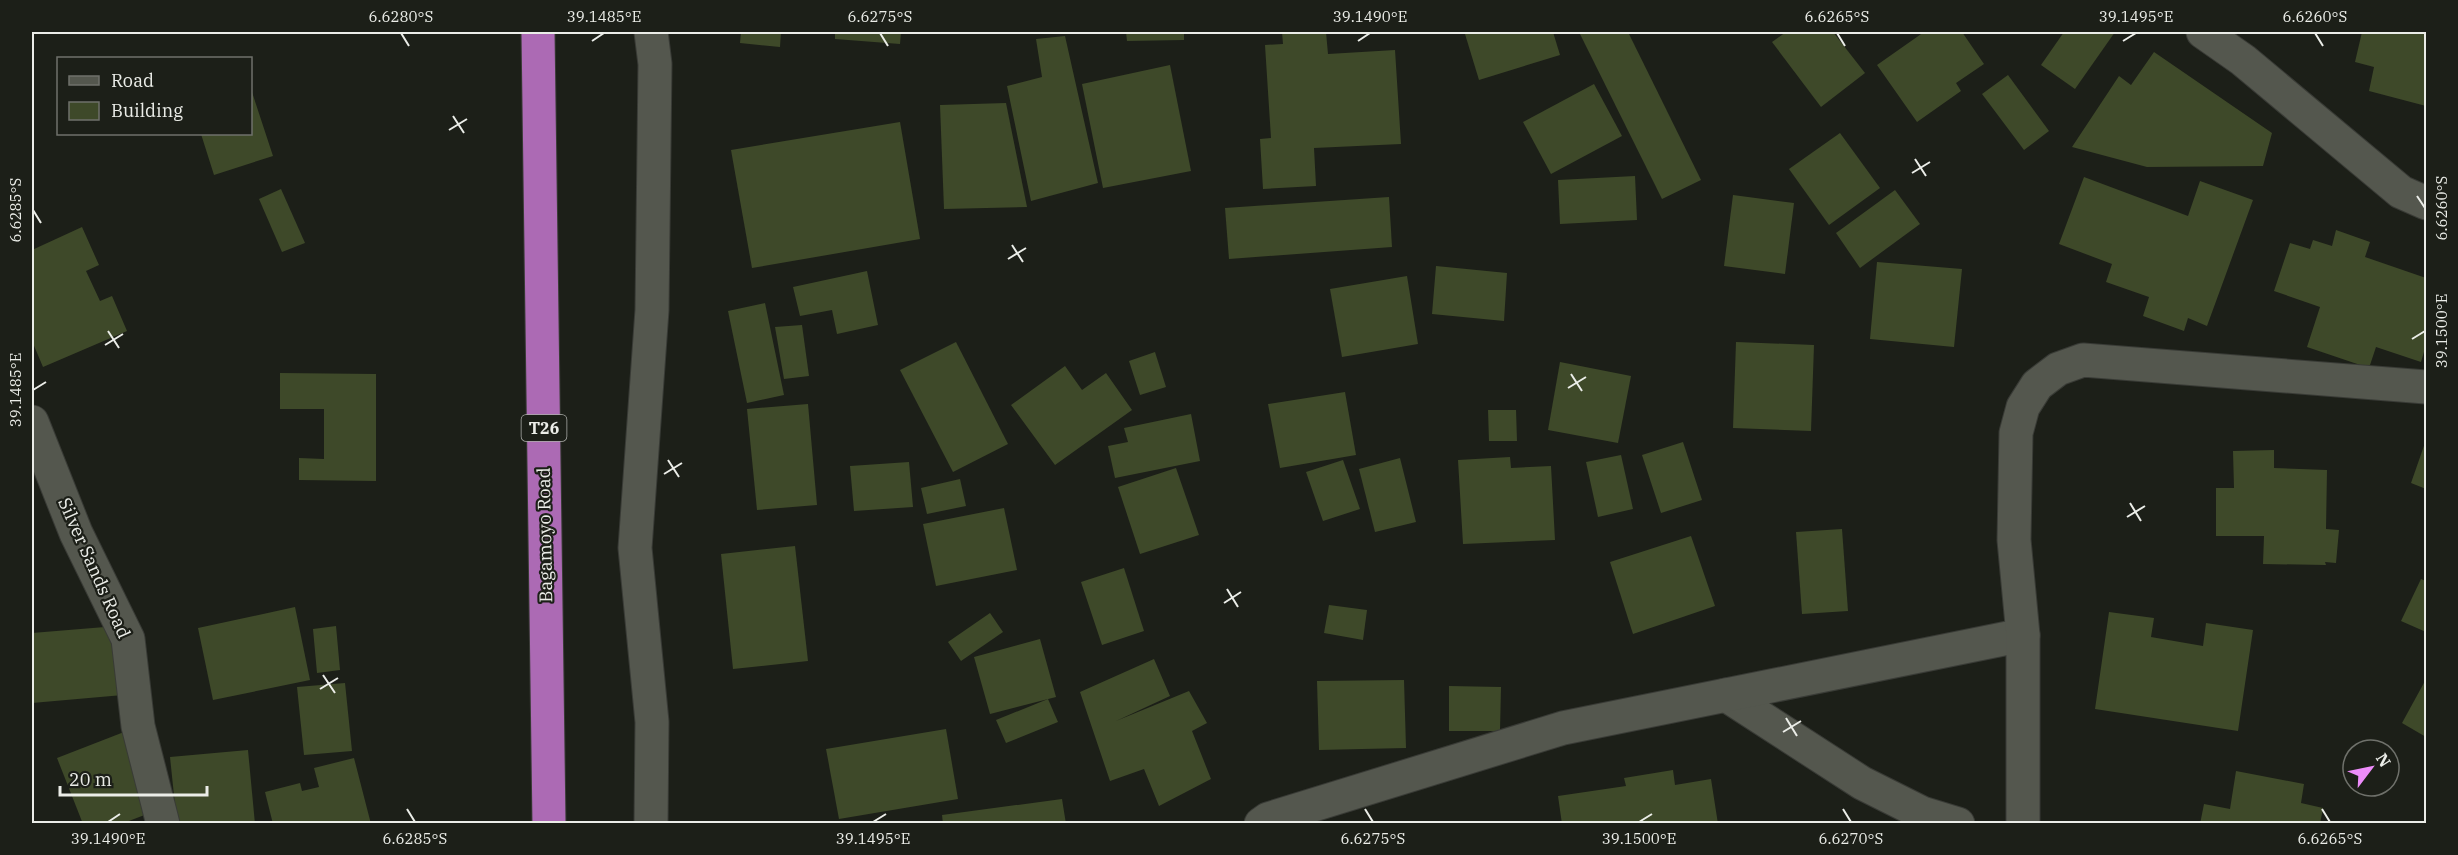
<svg xmlns="http://www.w3.org/2000/svg" width="2458" height="855" font-family="'IBM Plex Serif',serif">
<style>
.building{fill:#3e4929}
.lines{fill:none;stroke-linecap:round;stroke-linejoin:round}
.minor-casing{stroke:#393b36;stroke-width:35}
.trunk-casing{stroke:#393b36;stroke-width:35}
.minor{stroke:#54574e;stroke-width:33}
.trunk{stroke:#ac6ab4;stroke-width:33}
.ticks{fill:none;stroke:#ebede8;stroke-width:2}
.labels{text-anchor:middle;stroke-width:4.5;stroke-linejoin:round;paint-order:stroke}
.shield{fill:#1c1f18;stroke:#adafaa;stroke-width:1.5}
.shield-label{font-size:16px;font-weight:bold;fill:#ebede8}
.street-label{font-size:18px;fill:#ebede8;stroke:#1c1f18}
.neatline{fill:none;stroke:#ebede8;stroke-width:2}
.ticks-label{font-size:15px;text-anchor:middle;fill:#ebede8}
</style>
<rect width="100%" height="100%" fill="#1c1f18"/>
<g class="building">
<path d="M 741,32 L 781,32 L 780,47 L 740,43 Z"/>
<path d="M 835,32 L 901,32 L 900,44 L 835,39 Z"/>
<path d="M 1126,32 L 1184,32 L 1184,40 L 1127,41 Z"/>
<path d="M 1282,32 L 1326,32 L 1328,54 L 1395,50 L 1401,144 L 1314,148 L 1316,186 L 1263,189 L 1260,139 L 1271,138 L 1265,45 L 1283,44 Z"/>
<path d="M 1473,32 L 1553,32 L 1560,55 L 1479,80 L 1465,34 Z"/>
<path d="M 1579,32 L 1628,32 L 1701,180 L 1662,199 Z"/>
<path d="M 1786,32 L 1833,32 L 1865,73 L 1821,107 L 1772,42 Z"/>
<path d="M 1924,32 L 1962,32 L 1984,64 L 1956,83 L 1961,91 L 1917,122 L 1877,65 Z"/>
<path d="M 2064,32 L 2115,32 L 2075,89 L 2041,65 Z"/>
<path d="M 2362,32 L 2426,32 L 2426,106 L 2369,91 L 2374,67 L 2355,62 Z"/>
<path d="M 1065,36 L 1098,183 L 1031,201 L 1007,86 L 1042,77 L 1036,39 Z"/>
<path d="M 2154,52 L 2272,133 L 2263,166 L 2147,167 L 2072,147 L 2119,76 L 2131,85 Z"/>
<path d="M 1170,65 L 1191,171 L 1103,188 L 1082,84 Z"/>
<path d="M 2008,75 L 2049,131 L 2024,150 L 1982,94 Z"/>
<path d="M 1594,84 L 1622,136 L 1551,174 L 1523,122 Z"/>
<path d="M 250,86 L 273,156 L 214,175 L 201,134 L 250,134 Z"/>
<path d="M 1006,103 L 1027,207 L 944,209 L 940,105 Z"/>
<path d="M 900,122 L 920,239 L 752,268 L 731,150 Z"/>
<path d="M 1840,133 L 1880,188 L 1829,225 L 1789,169 Z"/>
<path d="M 1635,176 L 1637,220 L 1560,224 L 1558,180 Z"/>
<path d="M 2084,177 L 2188,216 L 2200,181 L 2253,200 L 2207,326 L 2188,318 L 2184,331 L 2143,316 L 2149,297 L 2106,282 L 2112,264 L 2059,244 Z"/>
<path d="M 281,189 L 305,243 L 282,252 L 259,199 Z"/>
<path d="M 1895,190 L 1920,224 L 1860,268 L 1836,233 Z"/>
<path d="M 1733,195 L 1794,203 L 1785,274 L 1724,266 Z"/>
<path d="M 1389,197 L 1392,247 L 1229,259 L 1225,208 Z"/>
<path d="M 82,227 L 99,265 L 86,271 L 100,301 L 112,296 L 127,331 L 43,367 L 32,341 L 32,250 Z"/>
<path d="M 2336,230 L 2370,242 L 2365,257 L 2426,278 L 2426,345 L 2421,362 L 2376,347 L 2369,368 L 2307,347 L 2320,307 L 2274,291 L 2290,243 L 2310,249 L 2313,240 L 2332,246 Z"/>
<path d="M 1877,262 L 1962,269 L 1954,347 L 1870,339 Z"/>
<path d="M 1436,266 L 1507,273 L 1504,321 L 1432,314 Z"/>
<path d="M 867,271 L 878,325 L 837,334 L 832,310 L 800,316 L 793,287 Z"/>
<path d="M 1407,276 L 1418,344 L 1342,357 L 1330,289 Z"/>
<path d="M 765,303 L 784,395 L 747,403 L 728,311 Z"/>
<path d="M 802,325 L 809,376 L 784,379 L 775,327 Z"/>
<path d="M 956,342 L 1008,444 L 953,472 L 900,370 Z"/>
<path d="M 1736,342 L 1814,345 L 1811,431 L 1733,428 Z"/>
<path d="M 1155,352 L 1166,387 L 1140,395 L 1129,361 Z"/>
<path d="M 1560,362 L 1631,376 L 1618,443 L 1548,430 Z"/>
<path d="M 1065,366 L 1082,390 L 1106,373 L 1132,410 L 1055,465 L 1011,405 Z"/>
<path d="M 280,373 L 376,374 L 376,481 L 299,480 L 299,458 L 324,459 L 324,409 L 280,409 Z"/>
<path d="M 1345,392 L 1356,455 L 1280,468 L 1268,404 Z"/>
<path d="M 808,404 L 817,505 L 757,510 L 747,409 Z"/>
<path d="M 1488,410 L 1516,410 L 1517,441 L 1489,441 Z"/>
<path d="M 1191,414 L 1200,461 L 1115,478 L 1108,446 L 1128,442 L 1124,428 Z"/>
<path d="M 2426,440 L 2426,489 L 2411,483 Z"/>
<path d="M 1683,442 L 1702,500 L 1661,513 L 1642,455 Z"/>
<path d="M 2274,450 L 2274,468 L 2327,470 L 2326,529 L 2339,530 L 2336,563 L 2325,562 L 2326,565 L 2263,564 L 2264,536 L 2216,536 L 2216,488 L 2234,488 L 2233,451 Z"/>
<path d="M 1621,455 L 1633,509 L 1598,517 L 1586,462 Z"/>
<path d="M 1510,457 L 1511,468 L 1551,466 L 1555,540 L 1463,544 L 1458,460 Z"/>
<path d="M 1400,458 L 1416,522 L 1375,532 L 1359,469 Z"/>
<path d="M 1343,460 L 1360,509 L 1323,521 L 1306,472 Z"/>
<path d="M 909,462 L 913,507 L 854,511 L 850,466 Z"/>
<path d="M 1176,468 L 1199,535 L 1140,554 L 1118,487 Z"/>
<path d="M 960,479 L 966,506 L 927,514 L 921,488 Z"/>
<path d="M 1004,508 L 1017,570 L 936,586 L 923,524 Z"/>
<path d="M 1842,529 L 1848,611 L 1802,614 L 1796,532 Z"/>
<path d="M 1691,536 L 1715,606 L 1633,634 L 1610,562 Z"/>
<path d="M 795,546 L 808,661 L 733,669 L 721,554 Z"/>
<path d="M 1124,568 L 1144,631 L 1102,645 L 1081,582 Z"/>
<path d="M 2421,579 L 2426,581 L 2426,632 L 2401,621 Z"/>
<path d="M 1329,605 L 1367,610 L 1363,640 L 1324,633 Z"/>
<path d="M 295,607 L 310,680 L 213,700 L 198,628 Z"/>
<path d="M 2109,612 L 2154,618 L 2151,637 L 2203,646 L 2206,623 L 2253,630 L 2238,731 L 2095,709 Z"/>
<path d="M 990,613 L 1003,632 L 961,661 L 948,642 Z"/>
<path d="M 117,626 L 123,695 L 32,703 L 32,633 Z"/>
<path d="M 336,626 L 340,670 L 317,673 L 313,629 Z"/>
<path d="M 1040,639 L 1056,697 L 990,714 L 974,657 Z"/>
<path d="M 1154,659 L 1170,696 L 1116,721 L 1189,691 L 1207,723 L 1192,731 L 1211,779 L 1159,806 L 1144,769 L 1110,781 L 1080,692 Z"/>
<path d="M 1404,680 L 1406,748 L 1319,750 L 1317,681 Z"/>
<path d="M 2425,681 L 2426,682 L 2426,737 L 2402,723 Z"/>
<path d="M 345,683 L 352,751 L 304,755 L 297,687 Z"/>
<path d="M 1449,686 L 1501,687 L 1500,731 L 1449,731 Z"/>
<path d="M 1048,699 L 1058,722 L 1006,743 L 996,720 Z"/>
<path d="M 946,729 L 958,799 L 839,819 L 826,749 Z"/>
<path d="M 124,732 L 155,811 L 121,824 L 83,824 L 57,758 Z"/>
<path d="M 248,750 L 255,824 L 177,824 L 170,757 Z"/>
<path d="M 354,758 L 371,824 L 273,824 L 265,792 L 300,783 L 302,791 L 319,787 L 314,768 Z"/>
<path d="M 1673,770 L 1675,785 L 1711,779 L 1718,824 L 1562,824 L 1558,796 L 1626,786 L 1624,778 Z"/>
<path d="M 2236,771 L 2304,784 L 2301,803 L 2323,808 L 2320,824 L 2200,824 L 2204,804 L 2230,809 Z"/>
<path d="M 1062,799 L 1066,824 L 943,824 L 942,815 Z"/>
</g>
<g class="lines">
<g class="minor-casing">
<g id="minor">
<path d="M 2203,32 L 2243,60 L 2401,192 L 2426,203"/>
<path d="M 32,422 L 76,533 L 128,639 L 138,726 L 163,824"/>
<path d="M 1726,695 L 1862,783 L 1922,813 L 1958,824"/>
<path d="M 651,824 L 652,722 L 635,548 L 652,310 L 655,64 L 651,32"/>
<path d="M 1261,824 L 1268,819 L 1563,728 L 2023,635"/>
<path d="M 2023,824 L 2023,635 L 2014,540 L 2016,433 L 2023,407 L 2037,385 L 2058,369 L 2083,360 L 2426,387"/>
</g>
</g>
<g class="trunk-casing">
<path id="trunk" d="M 538,32 L 549,824"/>
</g>
<use href="#minor" class="minor"/>
<use href="#trunk" class="trunk"/>
</g>
<path class="ticks" d="M 401,33 L 409,46M 880,33 L 888,46M 1837,33 L 1845,46M 2315,33 L 2323,46M 592,41 L 604,33M 1358,41 L 1370,33M 2123,41 L 2136,33M 453,116 L 464,133M 449,130 L 467,119M 1915,159 L 1926,176M 1912,173 L 1930,162M 2417,196 L 2425,208M 33,210 L 41,223M 1012,245 L 1023,262M 1008,259 L 1026,248M 108,331 L 119,348M 2412,339 L 2425,331M 105,345 L 123,334M 1571,374 L 1582,391M 1568,388 L 1586,377M 33,390 L 46,382M 668,460 L 679,477M 664,474 L 682,463M 2130,503 L 2141,521M 2127,517 L 2145,506M 1227,589 L 1238,607M 1224,603 L 1241,592M 323,675 L 335,693M 320,689 L 338,678M 1786,718 L 1797,736M 1783,732 L 1801,721M 407,809 L 415,822M 1365,809 L 1373,822M 1843,809 L 1851,822M 2322,809 L 2330,822M 108,822 L 120,814M 873,822 L 886,814M 1639,822 L 1652,814"/>
<g class="labels">
<rect class="shield" x="521.5" y="415" width="45" height="26" rx="4.5"/>
<g class="shield-label">
<text x="544" y="434">T26</text>
</g>
<g class="street-label">
<text transform="translate(545 535) rotate(-91)" y="6">Bagamoyo Road</text>
<text transform="translate(94 568) rotate(66)" y="6">Silver Sands Road</text>
</g>
</g>
<rect width="2458" height="855" fill="none" stroke="#1c1f18" stroke-width="66"/>
<rect x="57" y="57" width="195" height="78" fill="#1c1f18" stroke="#6f716b" stroke-width="1.5"/>
<rect x="69" y="76" width="30" height="9" fill="#54574e" stroke="#6f716b" stroke-width="1.5"/>
<text x="111" y="87" font-size="18" fill="#ebede8">Road</text>
<rect x="69" y="102" width="30" height="18" fill="#3e4929" stroke="#6f716b" stroke-width="1.5"/>
<text x="111" y="117" font-size="18" fill="#ebede8">Building</text>
<g transform="translate(2371 768) rotate(58)"><circle r="28" fill="#1c1f18" stroke="#6f716b" stroke-width="1.5"/>
<path d="M0-4.5L10 22L0 15L-10 22Z" fill="#ed8cfa"/>
<text y="-9" font-size="16" font-weight="bold" text-anchor="middle" fill="#ebede8">N</text>
</g>
<path d="M60 786v9h147v-9" fill="none" stroke="#ebede8" stroke-width="3"/>
<text x="69" y="786" font-size="18" fill="#ebede8" stroke="#1c1f18" stroke-width="4.5" paint-order="stroke">20 m</text>
<rect x="33" y="33" width="2392" height="789" class="neatline"/>
<g class="ticks-label">
<text x="401" y="22">6.6280°S</text>
<text x="604" y="22">39.1485°E</text>
<text x="880" y="22">6.6275°S</text>
<text x="1370" y="22">39.1490°E</text>
<text x="1837" y="22">6.6265°S</text>
<text x="2136" y="22">39.1495°E</text>
<text x="2315" y="22">6.6260°S</text>
<text transform="translate(2442 208) rotate(-90)" y="5">6.6260°S</text>
<text transform="translate(16 210) rotate(-90)" y="5">6.6285°S</text>
<text transform="translate(2442 331) rotate(-90)" y="5">39.1500°E</text>
<text transform="translate(16 390) rotate(-90)" y="5">39.1485°E</text>
<text x="108" y="844">39.1490°E</text>
<text x="415" y="844">6.6285°S</text>
<text x="873" y="844">39.1495°E</text>
<text x="1373" y="844">6.6275°S</text>
<text x="1639" y="844">39.1500°E</text>
<text x="1851" y="844">6.6270°S</text>
<text x="2330" y="844">6.6265°S</text>
</g>
</svg>
